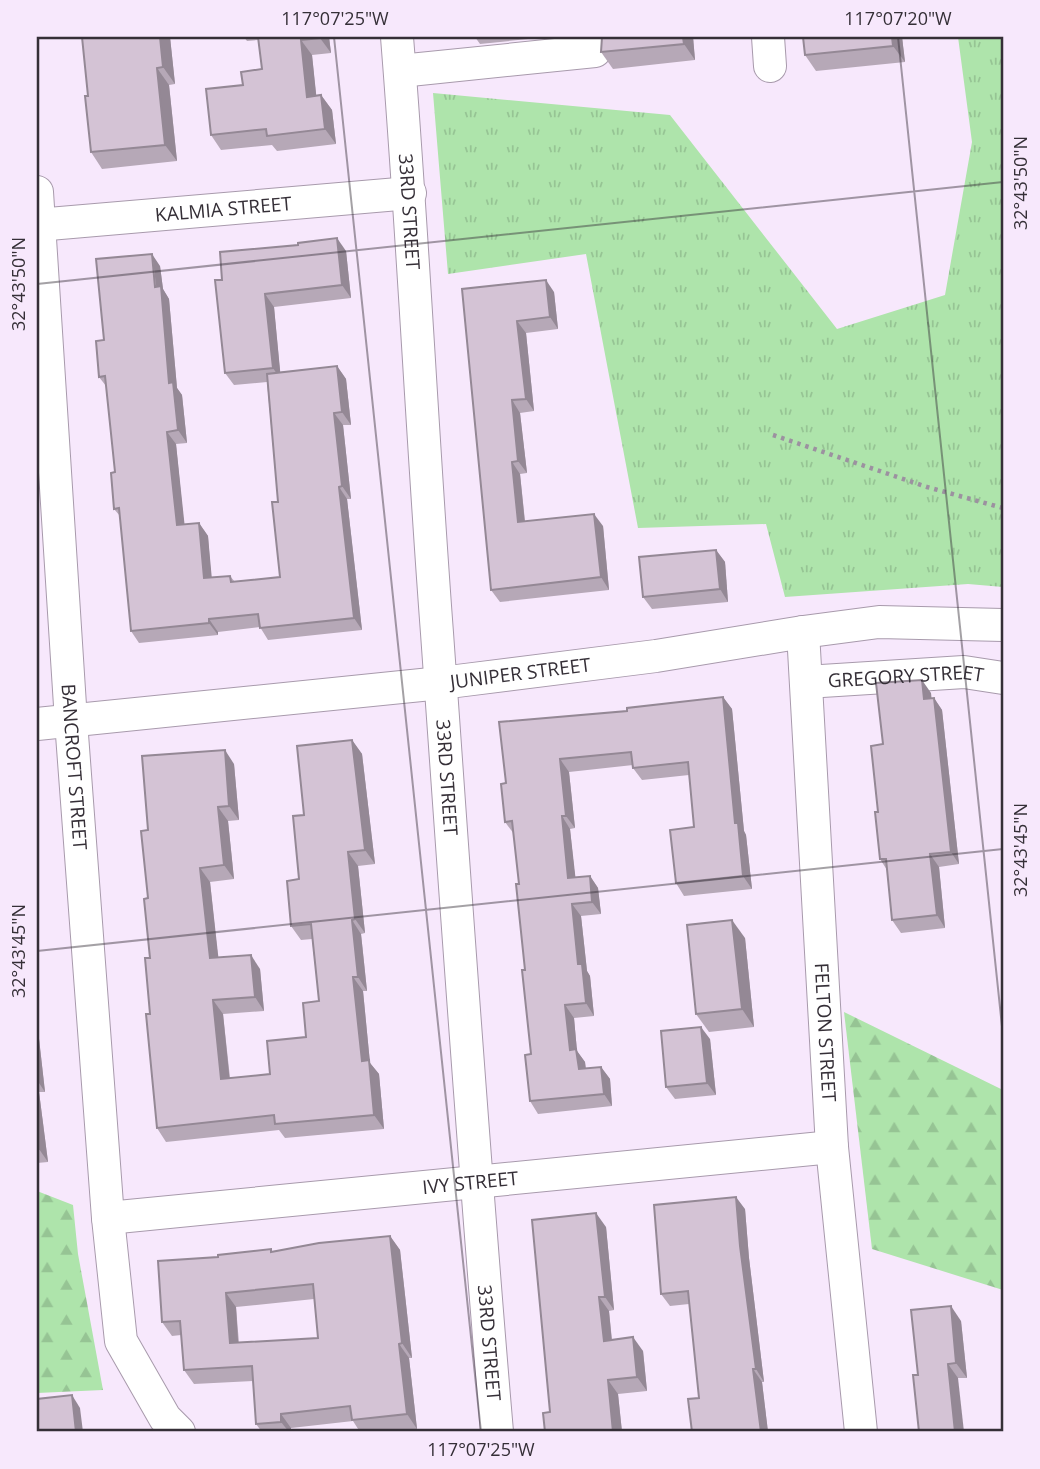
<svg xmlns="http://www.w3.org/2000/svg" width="1040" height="1469" font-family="'Open Sans',sans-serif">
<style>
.grass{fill:url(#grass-tufts)}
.forest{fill:url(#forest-firs)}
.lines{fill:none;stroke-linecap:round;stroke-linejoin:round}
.minor-casing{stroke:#a89aac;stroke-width:34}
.path{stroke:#9c91a0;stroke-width:4.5;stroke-dasharray:3.5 5;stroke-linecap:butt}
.minor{stroke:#fff;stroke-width:32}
.wall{fill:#b6a8b7;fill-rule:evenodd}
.shaded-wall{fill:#948895}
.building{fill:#d4c3d5;stroke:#948895;stroke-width:2;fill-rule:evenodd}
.ticks{fill:none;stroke:#352f37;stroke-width:2;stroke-opacity:0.45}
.labels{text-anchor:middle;stroke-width:5;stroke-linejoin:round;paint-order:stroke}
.street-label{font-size:19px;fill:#352f37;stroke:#f7e8fc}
.neatline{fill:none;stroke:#352f37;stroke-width:2.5}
.ticks-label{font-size:18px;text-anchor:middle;fill:#352f37}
</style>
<defs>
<pattern id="grass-tufts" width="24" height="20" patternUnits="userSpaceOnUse" patternTransform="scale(1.75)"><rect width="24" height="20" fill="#aee4ab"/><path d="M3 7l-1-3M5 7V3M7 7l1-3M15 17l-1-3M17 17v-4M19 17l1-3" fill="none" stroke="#96c494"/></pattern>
<pattern id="forest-firs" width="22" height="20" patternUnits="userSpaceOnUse" patternTransform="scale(1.75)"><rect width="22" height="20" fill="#aee4ab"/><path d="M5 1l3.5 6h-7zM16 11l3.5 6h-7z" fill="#96c494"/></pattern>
</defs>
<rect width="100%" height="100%" fill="#f7e8fc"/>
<path class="grass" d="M 958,37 L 1003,37 L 1003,587 L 968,584 L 785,597 L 766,524 L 638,528 L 586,254 L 448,274 L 433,93 L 670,115 L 837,329 L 945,295 L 972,142 Z"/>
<g class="forest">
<path d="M 844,1012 L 1003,1090 L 1003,1290 L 872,1249 Z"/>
<path d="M 37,1191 L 73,1205 L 78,1254 L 103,1390 L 37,1393 Z"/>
</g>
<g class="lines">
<g class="minor-casing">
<g id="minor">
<path id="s1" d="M 397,37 C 413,235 422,434 437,633 C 456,900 474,1166 497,1432"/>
<path d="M 768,37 L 770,66"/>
<path d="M 400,71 L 595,51"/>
<path id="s2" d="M 37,192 L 71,721 L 108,1218 L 121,1341 L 165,1418 L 179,1432"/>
<path id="s3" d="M 37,225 L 410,193"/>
<path id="s4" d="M 803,632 L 832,1147 L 861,1432"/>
<path id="s5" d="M 806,682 L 964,672 L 1003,678"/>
<path id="s6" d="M 37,724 L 441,683 L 656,656 L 803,632 L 879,622 L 1003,625"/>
<path id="s7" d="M 108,1218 L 832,1147"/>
</g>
</g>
<path class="path" d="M 773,435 L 927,487 L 1003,508"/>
<use href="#minor" class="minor"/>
</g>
<g class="wall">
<path d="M 170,37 L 175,84 L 169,85 L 177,161 L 102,169 L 91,152 L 88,96 Z"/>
<path d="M 244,37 L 329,37 L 331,53 L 312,55 L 316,95 L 321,95 L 332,110 L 336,144 L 277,151 L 272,145 L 221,150 L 211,135 L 243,85 L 262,69 L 258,40 L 247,41 Z"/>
<path d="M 475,37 L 527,37 L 528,39 L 480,44 Z"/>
<path d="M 602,37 L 693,37 L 695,60 L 613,69 L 601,52 Z"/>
<path d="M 902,37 L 905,62 L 816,71 L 805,55 Z"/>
<path d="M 346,251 L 351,298 L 274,307 L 280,372 L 337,366 L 346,379 L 351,425 L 343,425 L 351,499 L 347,499 L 362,630 L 268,640 L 260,627 L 218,632 L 218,635 L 139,643 L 131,631 L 120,516 L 114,509 L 115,472 L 106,386 L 99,377 L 104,340 L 160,266 L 163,289 L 169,299 L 177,388 L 182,395 L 187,443 L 176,444 L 184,525 L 199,523 L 208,536 L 211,578 L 230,576 L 235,582 L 280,577 L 278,502 L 267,382 L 234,385 L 225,373 L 222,280 Z"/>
<path d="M 462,289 L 554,292 L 558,329 L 526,333 L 534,411 L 520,413 L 527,473 L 520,474 L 525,521 L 603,526 L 609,590 L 500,602 L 491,590 Z"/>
<path d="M 716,550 L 725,562 L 728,602 L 652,609 L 643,597 Z"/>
<path d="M 931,693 L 931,698 L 934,698 L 942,710 L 959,864 L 939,867 L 945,928 L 901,933 L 892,920 L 887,870 L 880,859 L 878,812 L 883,744 Z"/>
<path d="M 723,697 L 732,709 L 744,831 L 746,835 L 752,889 L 684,896 L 676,883 L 694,827 L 689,775 L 642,780 L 633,768 L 633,765 L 569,772 L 575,828 L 570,829 L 575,878 L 590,876 L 598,888 L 601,914 L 581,916 L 587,971 L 590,976 L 594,1016 L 574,1018 L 577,1051 L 585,1062 L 586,1069 L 601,1067 L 610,1079 L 612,1106 L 538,1114 L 530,1101 L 531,1054 L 525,970 L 519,884 L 514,834 L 505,822 L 506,783 L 627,711 Z"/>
<path d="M 352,740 L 362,754 L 375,864 L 358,866 L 365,933 L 361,934 L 367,991 L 363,991 L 370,1063 L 379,1074 L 384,1129 L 285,1138 L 279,1130 L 166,1142 L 157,1128 L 150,1014 L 148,898 L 148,830 L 234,764 L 239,820 L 228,821 L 234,879 L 210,882 L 218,958 L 260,969 L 264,1011 L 223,1014 L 230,1078 L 270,1074 L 306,1037 L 319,1001 L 312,939 L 301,940 L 291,926 L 299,879 L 304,815 Z"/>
<path d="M 745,938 L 754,1027 L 709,1032 L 696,1014 Z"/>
<path d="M 37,1021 L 45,1092 L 39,1092 L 48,1162 L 37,1163 Z"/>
<path d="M 710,1039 L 716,1095 L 675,1099 L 666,1087 Z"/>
<path d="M 745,1209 L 749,1258 L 764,1382 L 762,1382 L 768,1432 L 692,1432 L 699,1398 L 689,1304 L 670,1306 L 661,1294 Z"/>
<path d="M 606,1227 L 614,1310 L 609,1311 L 612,1340 L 643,1351 L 647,1391 L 618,1394 L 622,1432 L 545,1432 Z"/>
<path d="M 390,1236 L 400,1250 L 412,1358 L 409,1358 L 417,1429 L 382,1432 L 360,1432 L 353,1421 L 291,1428 L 291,1432 L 262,1432 L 256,1424 L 253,1381 L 194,1384 L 184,1370 L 181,1335 L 172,1336 L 162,1322 L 218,1257 L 273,1252 ZM 314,1299 L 318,1338 L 239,1343 L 236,1307 Z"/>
<path d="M 961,1321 L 967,1378 L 958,1378 L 918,1375 Z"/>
</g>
<g class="shaded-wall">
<path d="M 160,37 L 170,37 L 175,84 L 163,67 Z"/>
<path d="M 320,37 L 329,37 L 331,53 L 320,38 Z"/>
<path d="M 683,37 L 693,37 L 695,60 L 684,44 Z"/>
<path d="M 892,37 L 902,37 L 905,62 L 893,46 Z"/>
<path d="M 301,40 L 312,55 L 318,112 L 307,97 Z"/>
<path d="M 157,68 L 169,85 L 177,161 L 165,145 Z"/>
<path d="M 321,95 L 332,110 L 336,144 L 325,129 Z"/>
<path d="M 337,238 L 346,251 L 351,298 L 342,285 Z"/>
<path d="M 152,254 L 160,266 L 163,289 L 169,299 L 177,388 L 182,395 L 187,443 L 178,430 L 169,383 Z"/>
<path d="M 546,280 L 554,292 L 558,329 L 550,317 Z"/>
<path d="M 265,294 L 274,307 L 281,380 L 273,368 Z"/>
<path d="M 517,321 L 526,333 L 534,411 L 526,399 Z"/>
<path d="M 337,366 L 346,379 L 351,425 L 342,412 Z"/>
<path d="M 512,400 L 520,413 L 527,473 L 518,461 Z"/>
<path d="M 334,413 L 343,425 L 351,499 L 342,486 Z"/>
<path d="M 167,432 L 176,444 L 186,538 L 177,525 Z"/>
<path d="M 512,462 L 520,474 L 526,534 L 518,522 Z"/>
<path d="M 339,487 L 347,499 L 362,630 L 354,618 Z"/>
<path d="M 594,514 L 603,526 L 609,590 L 601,577 Z"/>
<path d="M 199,523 L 208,536 L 213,591 L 204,578 Z"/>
<path d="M 716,550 L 725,562 L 728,602 L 720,589 Z"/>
<path d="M 209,619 L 218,632 L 218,635 L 209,623 Z"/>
<path d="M 922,680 L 931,693 L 933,711 L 924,699 Z"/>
<path d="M 723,697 L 732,709 L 744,831 L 746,835 L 752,889 L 743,876 L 735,823 Z"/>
<path d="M 934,698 L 942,710 L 959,864 L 951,852 Z"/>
<path d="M 352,740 L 362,754 L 375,864 L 365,850 Z"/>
<path d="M 225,750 L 234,764 L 239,820 L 229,806 Z"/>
<path d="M 560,759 L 569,772 L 575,828 L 566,816 Z"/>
<path d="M 218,807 L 228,821 L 234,879 L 224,865 Z"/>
<path d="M 562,816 L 570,829 L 577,891 L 568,878 Z"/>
<path d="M 348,852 L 358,866 L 365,933 L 355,919 Z"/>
<path d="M 930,854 L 939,867 L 945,928 L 937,915 Z"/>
<path d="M 200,868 L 210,882 L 220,972 L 210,958 Z"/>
<path d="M 590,876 L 598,888 L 601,914 L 592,902 Z"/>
<path d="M 572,904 L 581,916 L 587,971 L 590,976 L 594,1016 L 586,1003 L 578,964 Z"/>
<path d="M 352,920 L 361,934 L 367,991 L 358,977 Z"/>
<path d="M 732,920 L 745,938 L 754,1027 L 742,1009 Z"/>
<path d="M 251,955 L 260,969 L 264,1011 L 255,997 Z"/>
<path d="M 353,977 L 363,991 L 370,1063 L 379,1074 L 384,1129 L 374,1115 L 362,1061 Z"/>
<path d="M 213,1000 L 223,1014 L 231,1093 L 221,1079 Z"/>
<path d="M 565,1005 L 574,1018 L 577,1051 L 585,1062 L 587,1082 L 579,1069 L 570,1050 Z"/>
<path d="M 37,1021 L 45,1092 L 37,1080 Z"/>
<path d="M 701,1027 L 710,1039 L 716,1095 L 707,1083 Z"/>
<path d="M 601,1067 L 610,1079 L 612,1106 L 604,1094 Z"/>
<path d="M 37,1089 L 39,1092 L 48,1162 L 39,1149 L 37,1132 Z"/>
<path d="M 736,1197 L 745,1209 L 749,1258 L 764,1382 L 756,1369 L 740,1246 Z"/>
<path d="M 596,1213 L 606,1227 L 614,1310 L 605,1297 Z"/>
<path d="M 390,1236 L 400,1250 L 412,1358 L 402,1343 Z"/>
<path d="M 226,1293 L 236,1307 L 239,1357 L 230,1343 Z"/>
<path d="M 599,1297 L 609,1311 L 613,1354 L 604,1341 Z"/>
<path d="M 951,1306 L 961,1321 L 967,1378 L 956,1363 Z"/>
<path d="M 633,1337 L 643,1351 L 647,1391 L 637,1377 Z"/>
<path d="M 399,1344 L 409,1358 L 417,1429 L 407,1414 Z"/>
<path d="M 948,1364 L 958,1378 L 964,1432 L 955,1432 Z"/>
<path d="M 753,1369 L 762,1382 L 768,1432 L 761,1432 Z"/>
<path d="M 608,1380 L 618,1394 L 622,1432 L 613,1432 Z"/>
<path d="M 72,1395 L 80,1408 L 83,1432 L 76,1432 Z"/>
<path d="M 281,1414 L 291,1428 L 291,1432 L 289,1432 L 281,1422 Z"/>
</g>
<g class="building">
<path d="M 82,37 L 160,37 L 163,67 L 157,68 L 165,145 L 91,152 L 85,96 L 88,96 Z"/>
<path d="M 258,37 L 320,37 L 320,38 L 301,40 L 307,97 L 321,95 L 325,129 L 267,136 L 266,129 L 211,135 L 206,89 L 243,85 L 241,72 L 262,69 Z"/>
<path d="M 602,37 L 683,37 L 684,44 L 601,52 Z"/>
<path d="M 803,37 L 892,37 L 893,46 L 805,55 Z"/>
<path d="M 337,238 L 342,285 L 265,294 L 273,368 L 225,373 L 215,280 L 222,280 L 220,252 L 298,245 L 298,243 Z"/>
<path d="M 152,254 L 155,287 L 161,286 L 169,383 L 173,382 L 178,430 L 167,432 L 177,525 L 199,523 L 204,578 L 230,576 L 231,582 L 280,577 L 272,502 L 278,502 L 267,374 L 337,366 L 342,412 L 334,413 L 342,486 L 339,487 L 354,618 L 260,628 L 258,614 L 209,619 L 209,623 L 131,631 L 119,508 L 114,509 L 111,473 L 115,472 L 105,376 L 99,377 L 96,341 L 104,340 L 96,259 Z"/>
<path d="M 546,280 L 550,317 L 517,321 L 526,399 L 512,400 L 518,461 L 512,462 L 518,522 L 594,514 L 601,577 L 491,590 L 462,289 Z"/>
<path d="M 716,550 L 720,589 L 643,597 L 639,557 Z"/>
<path d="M 922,680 L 924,699 L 934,698 L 951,852 L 930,854 L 937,915 L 892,920 L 886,859 L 880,859 L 875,812 L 878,812 L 871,746 L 883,744 L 876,683 Z"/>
<path d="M 723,697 L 735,823 L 738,823 L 743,876 L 676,883 L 670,830 L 694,827 L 688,762 L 633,768 L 631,752 L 560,759 L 566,816 L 562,816 L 568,878 L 590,876 L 592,902 L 572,904 L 578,964 L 582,964 L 586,1003 L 565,1005 L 570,1050 L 576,1049 L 579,1069 L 601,1067 L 604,1094 L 530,1101 L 525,1055 L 531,1054 L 522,970 L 525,970 L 516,884 L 519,884 L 512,821 L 505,822 L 501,784 L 506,783 L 499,722 L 627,711 L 627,708 Z"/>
<path d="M 352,740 L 365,850 L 348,852 L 355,919 L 352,920 L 358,977 L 353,977 L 362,1061 L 369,1060 L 374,1115 L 275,1124 L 274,1115 L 157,1128 L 146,1014 L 150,1014 L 145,958 L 150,958 L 144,899 L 148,898 L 141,831 L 148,830 L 142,756 L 225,750 L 229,806 L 218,807 L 224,865 L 200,868 L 210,958 L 251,955 L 255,997 L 213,1000 L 221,1079 L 270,1074 L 267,1041 L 306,1037 L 303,1003 L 319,1001 L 311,924 L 291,926 L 287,881 L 299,879 L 293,816 L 304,815 L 297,746 Z"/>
<path d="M 732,920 L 742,1009 L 696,1014 L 687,925 Z"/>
<path d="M 701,1027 L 707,1083 L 666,1087 L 661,1031 Z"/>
<path d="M 37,1132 L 39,1149 L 37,1149 Z"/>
<path d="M 736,1197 L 740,1246 L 756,1369 L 753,1369 L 761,1432 L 692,1432 L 688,1399 L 699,1398 L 688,1291 L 661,1294 L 654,1205 Z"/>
<path d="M 596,1213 L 605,1297 L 599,1297 L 604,1341 L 633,1337 L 637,1377 L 608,1380 L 613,1432 L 545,1432 L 543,1413 L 550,1412 L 532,1220 Z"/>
<path d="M 390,1236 L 402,1343 L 399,1344 L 407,1414 L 352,1420 L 350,1406 L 281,1414 L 281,1422 L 256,1424 L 252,1366 L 184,1370 L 180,1321 L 162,1322 L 158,1261 L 218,1257 L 218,1255 L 271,1249 L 271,1252 L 319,1243 ZM 313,1284 L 318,1338 L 230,1343 L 226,1293 Z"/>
<path d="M 951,1306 L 956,1363 L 948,1364 L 955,1432 L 919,1432 L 913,1375 L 918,1375 L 911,1310 Z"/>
<path d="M 72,1395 L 76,1432 L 37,1432 L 37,1399 Z"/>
</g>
<path class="ticks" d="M 334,37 L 481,1432M 898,37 L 1003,1036M 37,284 L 1003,182M 37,951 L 1003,849"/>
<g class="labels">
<g class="street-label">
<text dy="7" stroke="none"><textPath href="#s3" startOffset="187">KALMIA STREET</textPath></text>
<text dy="7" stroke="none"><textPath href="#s1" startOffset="175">33RD STREET</textPath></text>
<text dy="7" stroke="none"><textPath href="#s6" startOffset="486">JUNIPER STREET</textPath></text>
<text dy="7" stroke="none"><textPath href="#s5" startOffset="100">GREGORY STREET</textPath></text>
<text dy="7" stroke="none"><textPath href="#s2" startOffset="576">BANCROFT STREET</textPath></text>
<text dy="7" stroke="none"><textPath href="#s1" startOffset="742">33RD STREET</textPath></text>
<text dy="7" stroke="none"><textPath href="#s4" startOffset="401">FELTON STREET</textPath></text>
<text dy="7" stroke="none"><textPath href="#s7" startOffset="364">IVY STREET</textPath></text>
<text dy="7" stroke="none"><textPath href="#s1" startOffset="1309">33RD STREET</textPath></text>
</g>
</g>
<rect width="1040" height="1469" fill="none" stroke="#f7e8fc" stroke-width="77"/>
<rect x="38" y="38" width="964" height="1392" class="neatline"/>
<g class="ticks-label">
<text x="335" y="25">117°07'25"W</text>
<text x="898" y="25">117°07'20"W</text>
<text transform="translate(1021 183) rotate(-90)" y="6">32°43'50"N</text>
<text transform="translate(19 284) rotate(-90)" y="6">32°43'50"N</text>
<text transform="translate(1021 850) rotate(-90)" y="6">32°43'45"N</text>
<text transform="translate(19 951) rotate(-90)" y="6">32°43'45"N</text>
<text x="481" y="1456">117°07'25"W</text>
</g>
</svg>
